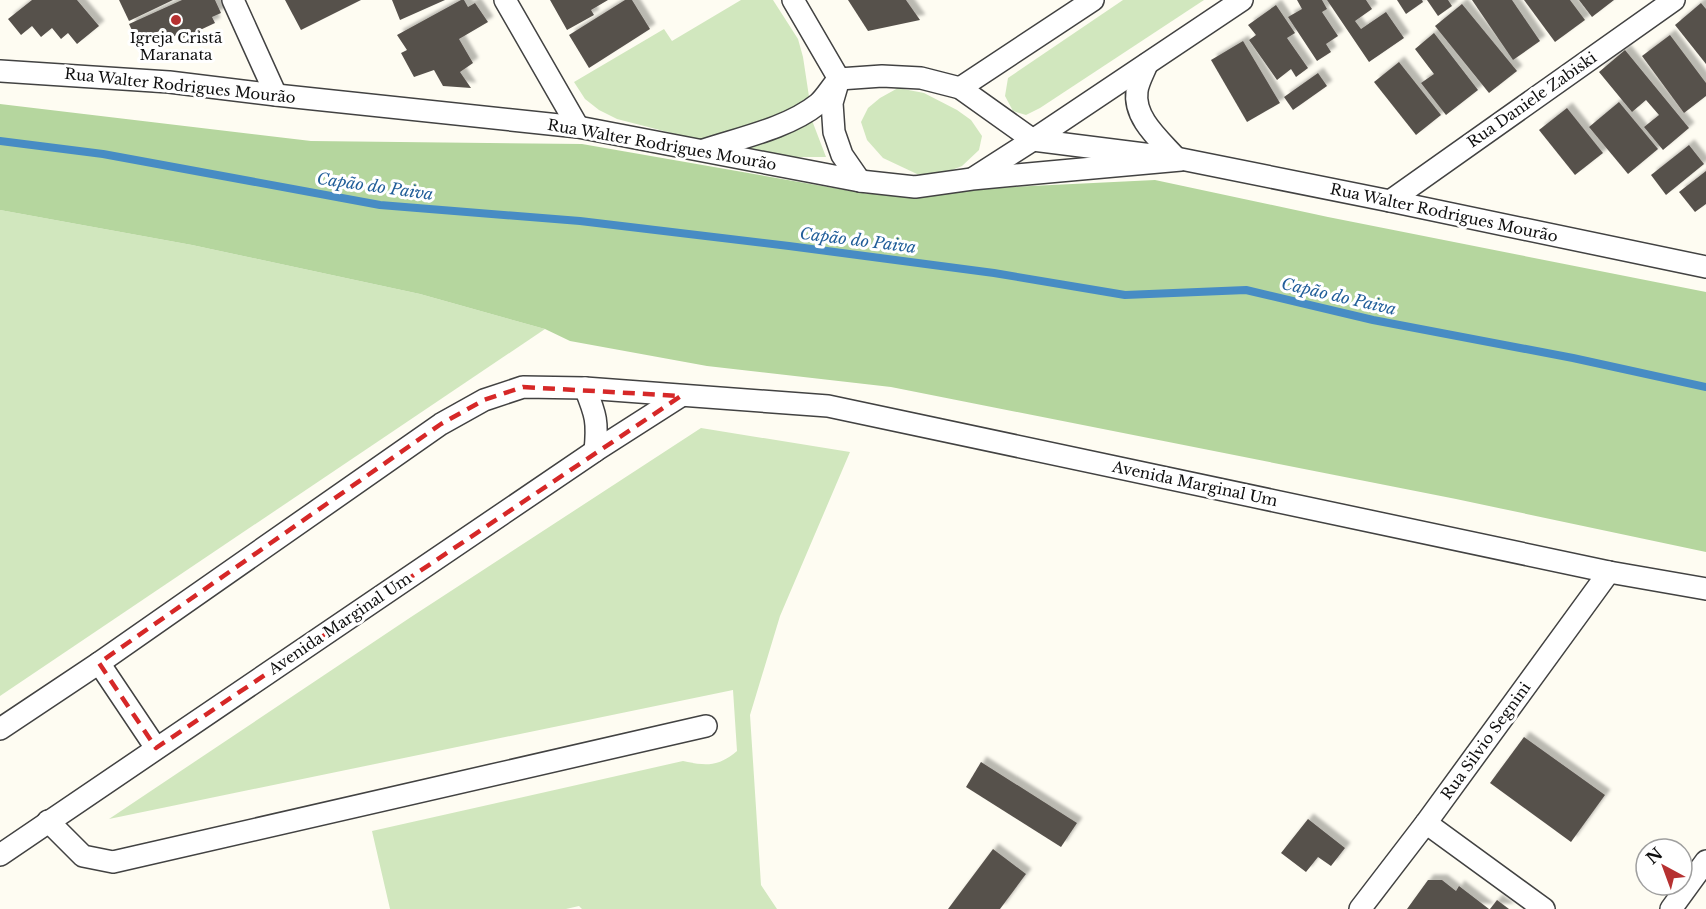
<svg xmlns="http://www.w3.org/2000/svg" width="1706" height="909" font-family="'Libre Baskerville',serif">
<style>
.green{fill:#d1e7be}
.forest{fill:#b5d69e}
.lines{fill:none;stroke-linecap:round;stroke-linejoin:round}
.stream{stroke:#478cc4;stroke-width:8}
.building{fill:#57514c;filter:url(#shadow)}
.street-casing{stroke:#424242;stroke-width:24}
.street{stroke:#fff;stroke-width:21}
.marked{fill:none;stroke:#d62828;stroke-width:4.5;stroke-dasharray:12 8;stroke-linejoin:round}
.poi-dot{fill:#b63131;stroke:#fff;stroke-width:2}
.labels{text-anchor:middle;stroke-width:6;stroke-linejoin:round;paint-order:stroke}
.poi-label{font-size:15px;fill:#0f0f0f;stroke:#fff}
.street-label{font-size:15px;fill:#0f0f0f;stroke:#fff}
.water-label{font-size:16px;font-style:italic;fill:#215e99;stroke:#fff}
</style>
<defs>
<filter id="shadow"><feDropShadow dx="5.5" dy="-5.5" stdDeviation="1.5" flood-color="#0004"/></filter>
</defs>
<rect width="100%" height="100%" fill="#fefcf2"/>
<g class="green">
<path d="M 741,0 L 773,0 L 798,39 L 803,57 L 813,123 L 826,157 L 788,157 L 695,139 L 617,119 L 599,110 L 585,99 L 574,82 L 664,29 L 672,41 Z"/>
<path d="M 1123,0 L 1204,0 L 1040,108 L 1026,115 L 1013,111 L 1005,96 L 1008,78 Z"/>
<path d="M 898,88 L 924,93 L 957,110 L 971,120 L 982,136 L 979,150 L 962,166 L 947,172 L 930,176 L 917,174 L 883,158 L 867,140 L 861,122 L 868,108 L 880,98 Z"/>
<path d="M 0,210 L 192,245 L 420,294 L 545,329 L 0,696 Z"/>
<path d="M 701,428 L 850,452 L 780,616 L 750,715 L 761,885 L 777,909 L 582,909 L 579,906 L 566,909 L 390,909 L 372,831 L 683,761 C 706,766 718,767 737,751 L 733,690 L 109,819 L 411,617 Z"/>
</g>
<path class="forest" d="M 0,104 L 311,141 L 582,144 L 868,194 L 1155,180 L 1328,217 L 1706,292 L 1706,552 L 1456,499 L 891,387 L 707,366 L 570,341 L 545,329 L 420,294 L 192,245 L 0,210 Z"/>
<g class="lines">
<path class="stream" d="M 0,141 L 103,154 L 380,205 L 580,221 L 789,246 L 994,273 L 1125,295 L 1246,290 L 1373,320 L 1573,358 L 1706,387"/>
</g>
<g class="building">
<path d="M 32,0 L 77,0 L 99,26 L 77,44 L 68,33 L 61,39 L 52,28 L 41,37 L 32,26 L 21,35 L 8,19 Z"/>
<path d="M 119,0 L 173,0 L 129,21 Z"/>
<path d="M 182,0 L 215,0 L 221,13 L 212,17 L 215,23 L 183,38 L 181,33 L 168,39 L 164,29 L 137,41 L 129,24 Z"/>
<path d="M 285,0 L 361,0 L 301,30 Z"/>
<path d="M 392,0 L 445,0 L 400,20 Z"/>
<path d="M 461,0 L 464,0 L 468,7 L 475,3 L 488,22 L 459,39 L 473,63 L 460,72 L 471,88 L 443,86 L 434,70 L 414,77 L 401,53 L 407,50 L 397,35 Z"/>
<path d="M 550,0 L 608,0 L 591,10 L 594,15 L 567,30 Z"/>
<path d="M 625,0 L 632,0 L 650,29 L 589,68 L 569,35 Z"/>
<path d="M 848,0 L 906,0 L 920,20 L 868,31 Z"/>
<path d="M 1297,0 L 1322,0 L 1327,9 L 1322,12 L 1338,36 L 1326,44 L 1331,52 L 1317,61 L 1288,17 L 1302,9 Z"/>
<path d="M 1327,0 L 1366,0 L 1372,9 L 1355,21 L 1361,29 L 1386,12 L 1404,38 L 1369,62 Z"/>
<path d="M 1397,0 L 1422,0 L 1423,2 L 1406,14 Z"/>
<path d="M 1427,0 L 1448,0 L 1452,6 L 1438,16 Z"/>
<path d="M 1472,0 L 1512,0 L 1540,41 L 1513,60 Z"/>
<path d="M 1524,0 L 1570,0 L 1585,20 L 1555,42 Z"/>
<path d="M 1579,0 L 1614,0 L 1592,17 Z"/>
<path d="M 1701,3 L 1706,9 L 1706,64 L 1675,25 Z"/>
<path d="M 1462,4 L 1517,71 L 1489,93 L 1435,26 Z"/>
<path d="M 1276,5 L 1295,33 L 1287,38 L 1308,68 L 1296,77 L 1291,69 L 1277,80 L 1249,40 L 1256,35 L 1248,25 Z"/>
<path d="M 1434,33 L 1478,90 L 1446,115 L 1421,83 L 1434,74 L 1415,49 Z"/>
<path d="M 1670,35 L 1706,83 L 1706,96 L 1684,113 L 1642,56 Z"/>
<path d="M 1243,41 L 1280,103 L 1247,122 L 1211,60 Z"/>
<path d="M 1625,50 L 1689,128 L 1663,150 L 1644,127 L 1659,115 L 1646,100 L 1632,112 L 1599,72 Z"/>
<path d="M 1399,62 L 1441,115 L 1416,135 L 1374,82 Z"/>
<path d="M 1318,73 L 1327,86 L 1293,110 L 1284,97 Z"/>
<path d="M 1619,102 L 1658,149 L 1628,174 L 1589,127 Z"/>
<path d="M 1567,108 L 1603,153 L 1575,175 L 1539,130 Z"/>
<path d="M 1689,145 L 1704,164 L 1666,195 L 1651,175 Z"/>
<path d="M 1706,171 L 1706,204 L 1695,212 L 1679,192 Z"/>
<path d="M 1524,737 L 1605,795 L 1571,842 L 1490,783 Z"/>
<path d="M 981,762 L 1077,823 L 1061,847 L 966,787 Z"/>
<path d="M 1308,819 L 1345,848 L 1331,866 L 1318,857 L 1306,872 L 1281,853 Z"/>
<path d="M 993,849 L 1026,874 L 1000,909 L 948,909 Z"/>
<path d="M 1428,880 L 1442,880 L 1456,891 L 1459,886 L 1489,909 L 1407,909 Z"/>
<path d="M 1497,900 L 1509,909 L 1490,909 Z"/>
</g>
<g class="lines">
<g class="street-casing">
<g id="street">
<path d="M 233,0 L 276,95"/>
<path d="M 505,0 L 578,127"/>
<path d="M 793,0 L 839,79 L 832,103 L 834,132 L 842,155 L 860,181"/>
<path d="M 1147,64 C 1144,72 1138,82 1137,91 C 1133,118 1160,140 1176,158"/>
<path d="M 0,71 L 169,82 L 276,95 L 578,127 L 860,181 L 915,187 L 972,179 L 1181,160"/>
<path d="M 839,79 L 882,76 L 921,78 L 960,88 L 1033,140 L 1176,158 L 1390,201 L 1706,267"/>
<path d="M 960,88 L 1093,0"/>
<path d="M 704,150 C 740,138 788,128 818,104 C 825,98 830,89 836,82"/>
<path d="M 975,177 L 1033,140 L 1242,0"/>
<path d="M 1390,201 L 1674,0"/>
<path d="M 585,388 C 596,415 598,422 595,451"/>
<path d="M 99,663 L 156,748"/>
<path d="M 0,729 L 99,663 L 441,424 L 484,400 L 523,387 L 585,388 L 828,406 L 1609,572 L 1706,589"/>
<path d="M 48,821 L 83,856 L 113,862 L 706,726"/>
<path d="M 1426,823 L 1544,909"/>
<path d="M 0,855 L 595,451 L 681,396"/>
<path d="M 1360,909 L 1426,823 L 1609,572"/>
<path d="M 1671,909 L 1706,861"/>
</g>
</g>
<use href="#street" class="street"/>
</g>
<path class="marked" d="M 523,387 L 681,396 L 156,748 L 99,663 L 441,424 L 484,400 Z"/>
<circle class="poi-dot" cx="176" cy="20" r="6"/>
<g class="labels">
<g class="poi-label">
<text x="176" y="43">Igreja Cristã<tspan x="176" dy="17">Maranata</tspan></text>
</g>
<g class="street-label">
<text transform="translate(180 86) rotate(6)" y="5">Rua Walter Rodrigues Mourão</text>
<text transform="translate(1532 100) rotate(-35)" y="5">Rua Daniele Zabiski</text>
<text transform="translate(662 145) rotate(10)" y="5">Rua Walter Rodrigues Mourão</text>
<text transform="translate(1444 213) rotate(12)" y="5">Rua Walter Rodrigues Mourão</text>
<text transform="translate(1195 484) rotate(12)" y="5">Avenida Marginal Um</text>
<text transform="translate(340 624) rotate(-34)" y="5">Avenida Marginal Um</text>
<text transform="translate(1486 741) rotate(-54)" y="5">Rua Silvio Segnini</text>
</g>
<g class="water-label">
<text transform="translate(375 186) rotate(8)" y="6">Capão do Paiva</text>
<text transform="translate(858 240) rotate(7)" y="6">Capão do Paiva</text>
<text transform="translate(1339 296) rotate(13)" y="6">Capão do Paiva</text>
</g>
</g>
<g transform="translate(1664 867) rotate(319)"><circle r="28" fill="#ffffff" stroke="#9f9f9f" stroke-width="1.5"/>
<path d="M0-4.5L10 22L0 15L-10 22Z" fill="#b63131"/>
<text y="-9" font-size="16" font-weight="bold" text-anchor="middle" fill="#0f0f0f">N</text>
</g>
</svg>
